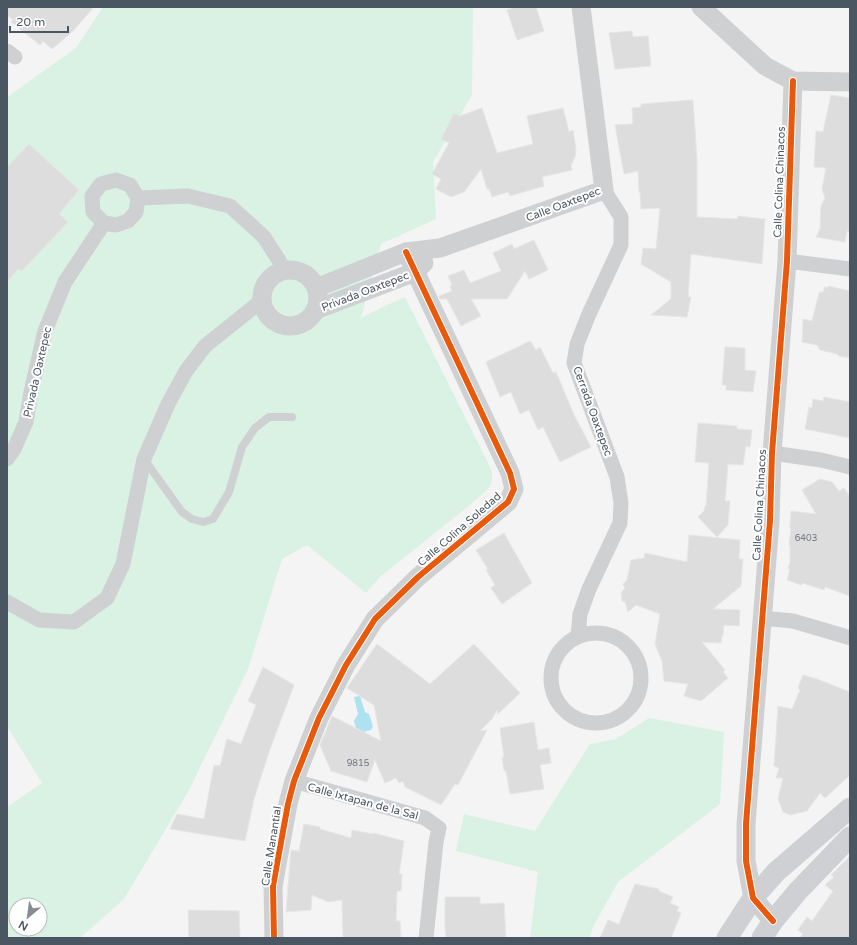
<svg xmlns="http://www.w3.org/2000/svg" width="857" height="945" font-family="'Varela Round',sans-serif">
<style>
.green{fill:#d9f2e3;fill-rule:evenodd}
.water{fill:#aee2f0}
.building{fill:#ddddde;stroke:#e5e6e7}
.lines{fill:none;stroke-linecap:round;stroke-linejoin:round}
.service{stroke:#ced0d2;stroke-width:8}
.minor{stroke:#ced0d2;stroke-width:15}
.tertiary{stroke:#ced0d2;stroke-width:19}
.secondary{stroke:#ced0d4;stroke-width:21}
.cycleway-casing{stroke:#fff;stroke-width:8}
.cycleway{stroke:#e8590c;stroke-width:6}
.labels{text-anchor:middle;stroke-width:4;stroke-linejoin:round;paint-order:stroke}
.number-label{font-size:9px;fill:#707881}
.street-label{font-size:11px;fill:#4a5661;stroke:#fff}
</style>
<rect width="100%" height="100%" fill="#f4f4f4"/>
<g class="green">
<path d="M 103,7 L 473,7 L 472,95 L 433,162 L 436,219 L 381,244 L 361,318 L 387,305 L 405,297 L 492,471 L 492,482 L 488,489 L 470,505 L 380,577 L 366,593 L 307,545 L 282,559 L 248,669 L 188,792 L 124,899 L 80,938 L 7,938 L 7,807 L 42,783 L 7,726 L 7,97 L 76,48 ZM 16,905 L 40,905 L 40,929 L 16,929 Z"/>
<path d="M 649,718 L 724,732 L 720,804 L 618,882 L 594,925 L 589,938 L 530,938 L 538,872 L 456,851 L 464,814 L 535,831 L 590,744 L 616,739 Z"/>
</g>
<path class="water" d="M 360,696 L 365,712 L 369,714 L 373,726 L 371,730 L 364,732 L 356,728 L 354,721 L 358,714 L 354,697 Z"/>
<g class="building">
<path d="M 7,7 L 94,7 L 72,32 L 52,49 L 43,41 L 40,45 L 11,22 L 13,20 L 7,15 Z"/>
<path d="M 516,7 L 536,7 L 544,31 L 517,40 L 507,10 Z"/>
<path d="M 632,31 L 633,37 L 648,36 L 651,66 L 615,69 L 609,33 Z"/>
<path d="M 831,95 L 850,98 L 850,232 L 847,231 L 845,242 L 816,237 L 820,229 L 821,206 L 825,198 L 822,189 L 826,168 L 814,167 L 816,131 L 823,132 Z"/>
<path d="M 693,100 L 697,159 L 697,217 L 737,219 L 738,216 L 765,219 L 762,264 L 691,254 L 688,297 L 691,297 L 687,317 L 651,315 L 671,299 L 671,282 L 641,264 L 643,248 L 656,249 L 660,208 L 641,209 L 640,192 L 639,192 L 638,171 L 624,174 L 615,125 L 633,124 L 632,108 L 641,107 L 641,104 Z"/>
<path d="M 482,108 L 497,153 L 533,144 L 527,116 L 563,108 L 569,132 L 573,130 L 576,149 L 575,157 L 571,165 L 572,170 L 542,177 L 544,186 L 510,196 L 508,192 L 492,197 L 489,189 L 487,189 L 481,169 L 464,192 L 451,197 L 436,189 L 441,179 L 432,174 L 449,143 L 441,139 L 454,113 L 460,116 Z"/>
<path d="M 29,144 L 79,190 L 59,214 L 68,222 L 22,271 L 18,269 L 7,282 L 7,167 Z"/>
<path d="M 534,240 L 548,270 L 529,279 L 525,271 L 507,299 L 471,299 L 481,316 L 461,326 L 447,299 L 440,299 L 439,296 L 452,291 L 450,286 L 452,285 L 448,276 L 464,270 L 470,283 L 501,271 L 493,253 L 512,244 L 514,249 Z"/>
<path d="M 828,286 L 850,291 L 850,358 L 839,356 L 837,354 L 820,350 L 817,345 L 802,342 L 803,319 L 812,321 L 819,293 L 824,291 L 824,287 L 828,288 Z"/>
<path d="M 530,341 L 536,350 L 540,347 L 553,373 L 556,372 L 574,415 L 591,447 L 560,462 L 543,427 L 538,430 L 529,410 L 520,414 L 511,392 L 500,397 L 486,362 Z"/>
<path d="M 725,347 L 745,348 L 745,370 L 756,371 L 753,392 L 726,390 L 726,385 L 722,385 Z"/>
<path d="M 824,397 L 850,402 L 850,438 L 805,429 L 809,407 L 812,408 L 813,399 L 823,401 Z"/>
<path d="M 698,423 L 737,426 L 737,429 L 752,430 L 750,447 L 746,446 L 743,465 L 728,464 L 725,501 L 730,501 L 728,525 L 717,537 L 698,517 L 704,511 L 705,506 L 706,506 L 709,463 L 695,462 Z"/>
<path d="M 820,479 L 832,482 L 839,491 L 844,488 L 850,497 L 850,596 L 825,587 L 824,590 L 802,583 L 801,585 L 787,580 L 790,569 L 788,569 L 790,562 L 790,545 L 789,545 L 791,528 L 790,528 L 791,511 L 816,514 L 802,490 Z"/>
<path d="M 504,533 L 532,583 L 502,604 L 491,588 L 495,585 L 486,570 L 488,569 L 476,550 Z"/>
<path d="M 689,535 L 740,540 L 739,559 L 743,559 L 741,586 L 713,609 L 740,610 L 739,626 L 724,625 L 723,636 L 722,636 L 721,643 L 702,642 L 725,670 L 723,672 L 728,678 L 701,701 L 684,696 L 688,684 L 664,681 L 662,661 L 655,644 L 660,614 L 636,605 L 628,612 L 625,602 L 622,601 L 621,593 L 625,588 L 623,584 L 627,580 L 631,560 L 644,558 L 645,553 L 687,562 Z"/>
<path d="M 377,644 L 430,684 L 474,644 L 520,693 L 498,714 L 497,710 L 492,719 L 480,731 L 487,730 L 458,785 L 455,784 L 441,805 L 405,787 L 403,781 L 399,783 L 396,778 L 385,783 L 375,760 L 367,782 L 331,771 L 320,745 L 332,716 L 381,741 L 374,705 L 347,688 Z"/>
<path d="M 263,667 L 294,685 L 269,752 L 254,799 L 245,841 L 170,829 L 177,814 L 204,819 L 214,765 L 220,766 L 227,739 L 241,744 L 256,705 L 248,701 Z"/>
<path d="M 803,675 L 817,679 L 850,692 L 850,775 L 825,798 L 820,793 L 807,811 L 790,815 L 783,812 L 778,799 L 783,778 L 776,778 L 779,768 L 774,766 L 778,706 L 792,709 L 800,690 L 798,688 Z"/>
<path d="M 534,722 L 538,750 L 549,748 L 551,763 L 540,765 L 544,789 L 510,794 L 506,771 L 504,771 L 502,758 L 504,758 L 500,728 Z"/>
<path d="M 304,824 L 320,827 L 320,829 L 351,838 L 352,830 L 373,834 L 373,833 L 404,841 L 399,874 L 402,874 L 401,891 L 397,891 L 396,921 L 400,921 L 401,938 L 343,938 L 342,900 L 328,902 L 312,895 L 311,910 L 286,912 L 291,850 L 299,851 Z"/>
<path d="M 850,856 L 850,938 L 800,938 L 803,934 L 798,930 L 807,917 L 812,921 L 833,891 L 825,885 L 834,877 L 831,875 Z"/>
<path d="M 635,884 L 659,889 L 659,891 L 673,897 L 670,903 L 679,907 L 677,911 L 681,913 L 671,938 L 600,938 L 608,920 L 619,924 Z"/>
<path d="M 445,897 L 480,897 L 480,904 L 504,903 L 506,938 L 446,938 L 445,929 Z"/>
<path d="M 188,910 L 239,911 L 240,938 L 189,938 Z"/>
</g>
<g class="lines">
<path class="service" d="M 144,459 L 182,512 L 192,519 L 203,522 L 213,519 L 229,492 L 242,447 L 255,428 L 269,417 L 292,417"/>
<g class="minor">
<path d="M 7,51 L 15,57"/>
<path d="M 116,180 L 130,185 L 138,198 L 136,212 L 128,221 L 116,225 L 104,223 L 93,212 L 92,196 L 101,184 Z"/>
<path d="M 138,198 L 188,196 L 230,206 L 264,237 L 285,270"/>
<path d="M 787,261 L 850,269"/>
<path d="M 772,453 L 821,460 L 850,467"/>
<path d="M 7,459 L 14,449 L 26,422 L 31,392 L 45,331 L 65,282 L 104,223"/>
<path d="M 7,602 L 39,620 L 74,622 L 107,598 L 123,564 L 144,459 L 168,404 L 186,371 L 205,346 L 261,301"/>
<path d="M 761,618 L 793,621 L 844,636 L 850,638"/>
<circle cx="596" cy="678" r="45"/>
<path d="M 578,636 L 580,614 L 589,589 L 620,523 L 621,503 L 617,477 L 574,363 L 577,344 L 589,314 L 621,245 L 621,217 L 604,190"/>
<path d="M 294,781 L 425,818 L 439,828 L 436,842 L 426,938"/>
</g>
<g class="tertiary">
<path d="M 701,7 L 765,66 L 793,81 L 850,82"/>
<circle cx="290" cy="298" r="28"/>
<path d="M 316,288 L 406,252 L 440,248 L 604,190 L 581,7"/>
<path d="M 315,310 L 415,272 L 424,263"/>
<path d="M 773,921 L 753,898 L 746,861 L 746,824 L 770,521 L 772,453 L 787,261 L 793,81"/>
<path d="M 274,938 L 273,886 L 288,804 L 294,781 L 319,718 L 346,665 L 375,619 L 418,577 L 508,502 L 514,489 L 510,473 L 406,252"/>
</g>
<g class="secondary">
<path d="M 727,938 L 753,898 L 776,872 L 850,808"/>
<path d="M 762,938 L 773,921 L 798,891 L 850,837"/>
</g>
<g class="cycleway-casing">
<g id="cycleway">
<path d="M 773,921 L 753,898 L 746,861 L 746,824 L 770,521 L 772,453 L 787,261 L 793,81"/>
<path d="M 274,938 L 273,886 L 288,804 L 294,781 L 319,718 L 346,665 L 375,619 L 418,577 L 508,502 L 514,489 L 510,473 L 406,252"/>
</g>
</g>
<use href="#cycleway" class="cycleway"/>
</g>
<g class="labels">
<g class="number-label">
<text x="806" y="541">6403</text>
<text x="358" y="766">9815</text>
</g>
<g class="street-label">
<text transform="translate(779 182) rotate(-88)" y="4">Calle Colina Chinacos</text>
<text transform="translate(563 204) rotate(-21)" y="4">Calle Oaxtepec</text>
<text transform="translate(365 291) rotate(-21)" y="4">Privada Oaxtepec</text>
<text transform="translate(37 372) rotate(-77)" y="4">Privada Oaxtepec</text>
<text transform="translate(593 411) rotate(70)" y="4">Cerrada Oaxtepec</text>
<text transform="translate(759 505) rotate(-87)" y="4">Calle Colina Chinacos</text>
<text transform="translate(459 529) rotate(-41)" y="4">Calle Colina Soledad</text>
<text transform="translate(363 801) rotate(15)" y="4">Calle Ixtapan de la Sal</text>
<text transform="translate(271 846) rotate(-81)" y="4">Calle Manantial</text>
</g>
</g>
<rect width="857" height="945" fill="none" stroke="#4a5661" stroke-width="16"/>
<g transform="translate(28 917) rotate(209)"><circle r="19" fill="#ffffff" stroke="#b7bbc0"/>
<path d="M0-3L7 15L0 10L-7 15Z" fill="#868d94"/>
<text y="-6" font-size="11" font-weight="bold" text-anchor="middle" fill="#4a5661">N</text>
</g>
<path d="M10 26v6h58v-6" fill="none" stroke="#4a5661" stroke-width="2"/>
<text x="16" y="26" font-size="12" fill="#4a5661" stroke="#ffffff" stroke-width="3" paint-order="stroke">20 m</text>
</svg>
